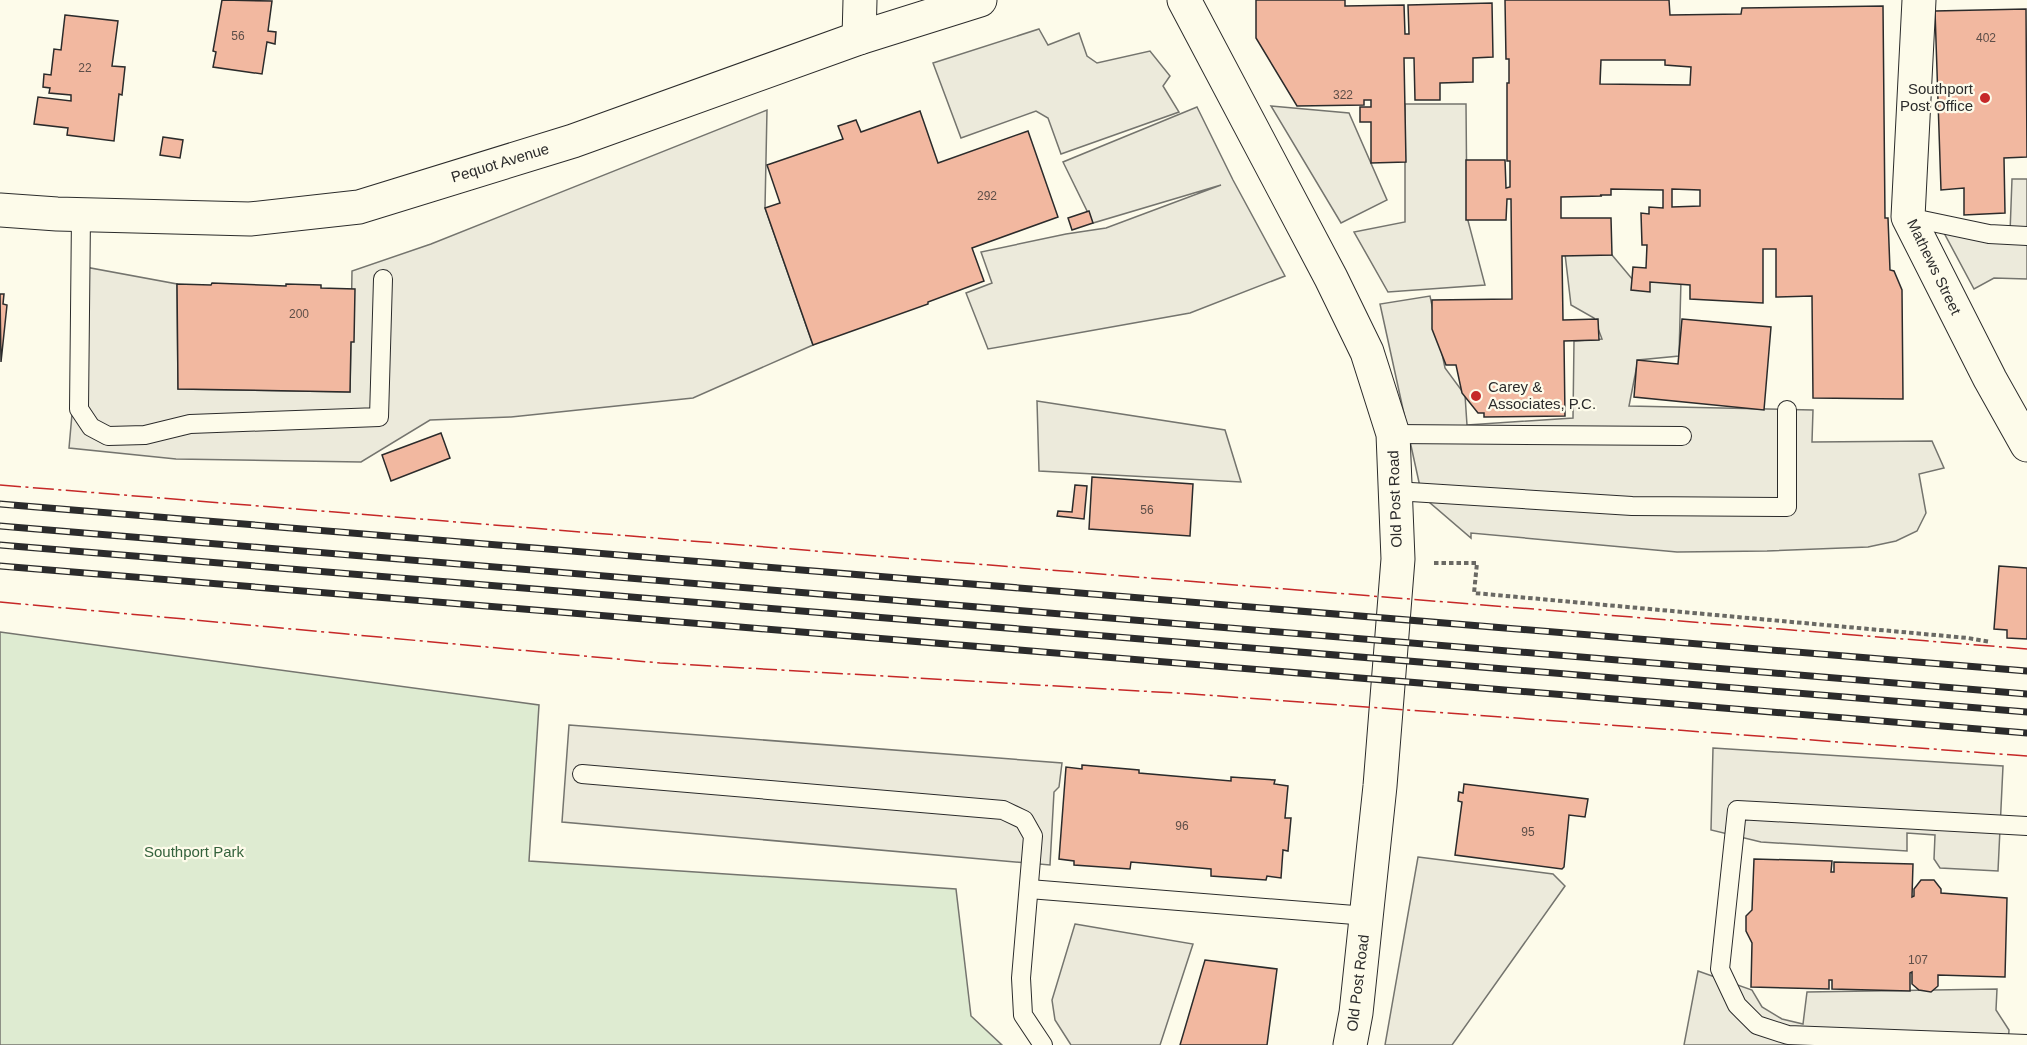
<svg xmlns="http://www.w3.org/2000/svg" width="2027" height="1045" font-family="Arial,sans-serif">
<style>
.green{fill:#deebd1;stroke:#74746e;stroke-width:1.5}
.parking{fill:#eceadb;stroke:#74746e;stroke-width:1.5}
.building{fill:#f2b8a0;stroke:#2b2b2b;stroke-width:1.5;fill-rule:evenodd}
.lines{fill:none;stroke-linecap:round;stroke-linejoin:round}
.service-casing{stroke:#2b2b2b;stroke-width:20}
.minor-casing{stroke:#2b2b2b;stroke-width:35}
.tertiary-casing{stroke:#2b2b2b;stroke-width:35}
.path{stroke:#6a6964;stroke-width:4;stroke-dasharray:4.5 3;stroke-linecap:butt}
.service{stroke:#fdfbea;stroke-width:18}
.minor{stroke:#fdfbea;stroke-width:33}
.tertiary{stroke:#fdfbea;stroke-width:33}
.rail-casing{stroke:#2b2b2b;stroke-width:7}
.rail{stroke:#fdfbea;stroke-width:4.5;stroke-dasharray:14;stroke-linecap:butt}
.power{stroke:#c62828;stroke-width:1.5;stroke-dasharray:21 4.5 3 4.5;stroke-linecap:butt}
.poi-dot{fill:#c62828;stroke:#fdfbea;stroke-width:2}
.labels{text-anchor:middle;stroke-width:4.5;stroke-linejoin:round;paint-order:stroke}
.number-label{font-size:12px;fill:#5d4e48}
.poi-label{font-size:15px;fill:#2b2b2b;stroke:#fdfbea;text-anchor:end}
.street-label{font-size:15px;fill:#2b2b2b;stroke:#fdfbea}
.park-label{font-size:15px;fill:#34623c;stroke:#fdfbea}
</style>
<rect width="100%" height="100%" fill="#fdfbea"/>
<path class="green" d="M 0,632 L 539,705 L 529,861 L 956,889 L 971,1016 L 1002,1045 L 0,1045 Z"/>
<g class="parking">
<path d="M 1039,29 L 1048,45 L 1079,33 L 1087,56 L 1097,63 L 1150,51 L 1170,76 L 1163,86 L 1179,112 L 1061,154 L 1048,118 L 1036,111 L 961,138 L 933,63 Z"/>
<path d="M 1405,104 L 1466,104 L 1467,217 L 1485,285 L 1388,292 L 1354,232 L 1405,222 Z"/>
<path d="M 1271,106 L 1349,113 L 1387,200 L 1341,223 Z"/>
<path d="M 1197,107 L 1233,180 L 1285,276 L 1190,313 L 988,349 L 966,293 L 992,283 L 981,252 L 1066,234 L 1106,228 L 1221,185 L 1093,223 L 1063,162 Z"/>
<path d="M 767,110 L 765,208 L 813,345 L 693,398 L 511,417 L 430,420 L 361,462 L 176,459 L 69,448 L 85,267 L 177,284 L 178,389 L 350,392 L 352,271 L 431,244 Z"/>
<path d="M 2012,179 L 2027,179 L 2027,279 L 1994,278 L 1974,289 L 1943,231 L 2010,233 Z"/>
<path d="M 1565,254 L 1612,255 L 1633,280 L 1681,280 L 1679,356 L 1638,360 L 1629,406 L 1813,410 L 1812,442 L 1932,441 L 1944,468 L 1919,474 L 1926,513 L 1917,531 L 1896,541 L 1868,547 L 1767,551 L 1677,552 L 1471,533 L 1471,538 L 1422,496 L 1380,304 L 1430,296 L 1445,368 L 1465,395 L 1467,425 L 1573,418 L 1574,341 L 1602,339 L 1594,318 L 1571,305 Z"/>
<path d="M 1037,401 L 1225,430 L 1241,482 L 1039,471 Z"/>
<path d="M 569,725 L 1062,763 L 1059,787 L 1054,792 L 1050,865 L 562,822 Z"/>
<path d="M 1713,748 L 2003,766 L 1998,871 L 1940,868 L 1934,859 L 1935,835 L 1907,833 L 1907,851 L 1761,842 L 1711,830 Z"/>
<path d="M 1418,857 L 1553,874 L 1565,886 L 1452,1045 L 1385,1045 Z"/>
<path d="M 1075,924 L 1193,944 L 1160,1045 L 1071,1045 L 1055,1020 L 1052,1000 Z"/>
<path d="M 1698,971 L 1752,990 L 1762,1007 L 1782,1019 L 1803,1024 L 1807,992 L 1997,989 L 1996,1010 L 2009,1030 L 2008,1045 L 1684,1045 Z"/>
</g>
<g class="building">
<path d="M 222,0 L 272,1 L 268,31 L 276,32 L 275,44 L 267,42 L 262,74 L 213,67 L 216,52 L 213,51 Z"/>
<path d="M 1256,0 L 1345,0 L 1345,6 L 1404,5 L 1405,34 L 1409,34 L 1408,5 L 1492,3 L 1493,57 L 1473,58 L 1473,82 L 1440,83 L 1440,100 L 1415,100 L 1414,58 L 1404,58 L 1406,162 L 1371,163 L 1371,122 L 1360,122 L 1360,107 L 1371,107 L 1371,100 L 1364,100 L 1364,105 L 1297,106 L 1256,38 Z"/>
<path d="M 1505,0 L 1669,0 L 1670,15 L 1741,14 L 1742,8 L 1883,6 L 1885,218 L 1888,218 L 1890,270 L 1894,271 L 1902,290 L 1903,399 L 1813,398 L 1812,296 L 1776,297 L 1776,249 L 1763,249 L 1763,303 L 1690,299 L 1690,285 L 1650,282 L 1650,292 L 1631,290 L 1633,267 L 1646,268 L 1647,245 L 1642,245 L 1641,213 L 1649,214 L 1649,207 L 1663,208 L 1663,190 L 1611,189 L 1611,195 L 1600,195 L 1602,196 L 1561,197 L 1561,218 L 1611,218 L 1612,255 L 1562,256 L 1563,320 L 1598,319 L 1599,340 L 1564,341 L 1565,416 L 1484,417 L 1484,413 L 1478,413 L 1462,393 L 1456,365 L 1446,365 L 1432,329 L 1432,300 L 1512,299 L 1511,199 L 1507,199 L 1506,220 L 1466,220 L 1466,160 L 1505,160 L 1506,188 L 1510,187 L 1510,161 L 1507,161 L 1507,83 L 1509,83 L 1509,59 L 1506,59 ZM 1601,60 L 1665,60 L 1665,65 L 1691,67 L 1690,85 L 1600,84 ZM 1672,189 L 1700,190 L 1700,206 L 1672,207 Z"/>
<path d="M 2026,9 L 2027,157 L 2004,158 L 2005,213 L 1964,215 L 1964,188 L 1941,190 L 1935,11 Z"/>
<path d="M 65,15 L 118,21 L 112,66 L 125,67 L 122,95 L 119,94 L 114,141 L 67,135 L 68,128 L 34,124 L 38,97 L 71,101 L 71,95 L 49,93 L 50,88 L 43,87 L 44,74 L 51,75 L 54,49 L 61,50 Z"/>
<path d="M 920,111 L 938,163 L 1028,131 L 1058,217 L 972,248 L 984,281 L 928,302 L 928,304 L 813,345 L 765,208 L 780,203 L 767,165 L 843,139 L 838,126 L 856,120 L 861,132 Z"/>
<path d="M 163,137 L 183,140 L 180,158 L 160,155 Z"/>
<path d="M 1089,211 L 1093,223 L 1072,230 L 1068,218 Z"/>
<path d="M 212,283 L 286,286 L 286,284 L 321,285 L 321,288 L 355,289 L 354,342 L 351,342 L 350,392 L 178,389 L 177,284 L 211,285 Z"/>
<path d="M 0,294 L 4,294 L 3,304 L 7,305 L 1,362 Z"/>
<path d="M 1682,319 L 1771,327 L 1764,410 L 1634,397 L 1637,360 L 1678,364 Z"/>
<path d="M 441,433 L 450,458 L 391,481 L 382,455 Z"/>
<path d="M 1092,477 L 1193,484 L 1190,536 L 1089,529 Z"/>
<path d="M 1075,485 L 1087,486 L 1084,519 L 1057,516 L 1058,511 L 1072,512 Z"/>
<path d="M 1999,566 L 2027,568 L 2027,639 L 2007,638 L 2007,630 L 1994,629 Z"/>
<path d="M 1082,765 L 1139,770 L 1139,773 L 1231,781 L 1231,777 L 1275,780 L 1274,784 L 1288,786 L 1285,818 L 1291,818 L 1288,851 L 1283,850 L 1281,878 L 1267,876 L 1266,880 L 1211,876 L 1211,869 L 1131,862 L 1130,869 L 1074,865 L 1074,861 L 1059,859 L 1066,767 L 1082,769 Z"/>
<path d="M 1464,784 L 1588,799 L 1585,817 L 1569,815 L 1564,867 L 1562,869 L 1455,855 L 1462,802 L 1458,801 L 1459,792 L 1463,793 Z"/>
<path d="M 1754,859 L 1832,861 L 1831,872 L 1834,872 L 1834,862 L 1913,864 L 1912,897 L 1914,896 L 1914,889 L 1921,880 L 1934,880 L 1941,889 L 1941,893 L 2007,898 L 2005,977 L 1938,975 L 1938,986 L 1931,992 L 1919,990 L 1912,984 L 1912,972 L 1910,973 L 1910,991 L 1832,989 L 1832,980 L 1829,980 L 1829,989 L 1751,987 L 1752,943 L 1746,931 L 1746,916 L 1752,910 Z"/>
<path d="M 1205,960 L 1277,969 L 1267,1045 L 1180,1045 Z"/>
</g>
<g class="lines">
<g class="service-casing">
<g id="service">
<path d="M 81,215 L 79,409 L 91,427 L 108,436 L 145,435 L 190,424 L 379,417 L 383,279"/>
<path d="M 1908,217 L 1989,234 L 2027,236"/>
<path d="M 1393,434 L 1682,436"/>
<path d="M 1395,491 L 1632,506 L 1787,507 L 1787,410"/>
<path d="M 582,774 L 1003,810 L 1024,820 L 1033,836 L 1021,978 L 1023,1015 L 1043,1045"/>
<path d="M 2027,826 L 1737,810 L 1720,969 L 1737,1005 L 1757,1025 L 1788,1035 L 2027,1044"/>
<path d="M 1029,889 L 1367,916"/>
</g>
</g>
<g class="minor-casing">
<g id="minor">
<path d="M 1184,0 L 1331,278 L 1367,352 L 1393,434 L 1398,559 L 1380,786 L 1356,1013 L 1350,1045"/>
<path d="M 1919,0 L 1908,217 L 1990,379 L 2027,445"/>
<path d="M 859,38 L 860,0"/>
</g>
</g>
<g class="tertiary-casing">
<path id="tertiary" d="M 0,210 L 57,214 L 250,219 L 359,207 L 573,141 L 859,38 L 980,0"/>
</g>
<path class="path" d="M 1434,563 L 1477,563 L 1474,593 L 1968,638 L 1991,642"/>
<use href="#service" class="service"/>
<use href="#minor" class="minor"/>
<use href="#tertiary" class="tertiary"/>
<g class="rail-casing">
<g id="rail">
<path d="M 0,504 L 2027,671"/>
<path d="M 0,526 L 2027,694"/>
<path d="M 0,545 L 2027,712"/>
<path d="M 0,566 L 2027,733"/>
</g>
</g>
<use href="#rail" class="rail"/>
<g class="power">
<path d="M 0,485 L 2027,649"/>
<path d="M 0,602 L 660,663 L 1192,694 L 2027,756"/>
</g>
</g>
<g class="poi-dot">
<circle cx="1985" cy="98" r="6"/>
<circle cx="1476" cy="396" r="6"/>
</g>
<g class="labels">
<g class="number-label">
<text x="238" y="40">56</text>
<text x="1986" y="42">402</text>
<text x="85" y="72">22</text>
<text x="1343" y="99">322</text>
<text x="987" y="200">292</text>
<text x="299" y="318">200</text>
<text x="1147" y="514">56</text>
<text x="1182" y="830">96</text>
<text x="1528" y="836">95</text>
<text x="1918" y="964">107</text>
</g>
<g class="poi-label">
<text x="1973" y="94">Southport<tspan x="1973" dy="17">Post Office</tspan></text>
<text x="1488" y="392" text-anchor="start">Carey &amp;<tspan x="1488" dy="17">Associates, P.C.</tspan></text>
</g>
<g class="street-label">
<text transform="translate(500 163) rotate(-17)" y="5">Pequot Avenue</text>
<text transform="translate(1934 267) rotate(64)" y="5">Mathews Street</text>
<text transform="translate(1395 499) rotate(-92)" y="5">Old Post Road</text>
<text transform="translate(1358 983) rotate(-83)" y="5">Old Post Road</text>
</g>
<g class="park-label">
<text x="194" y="857">Southport Park</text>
</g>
</g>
</svg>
